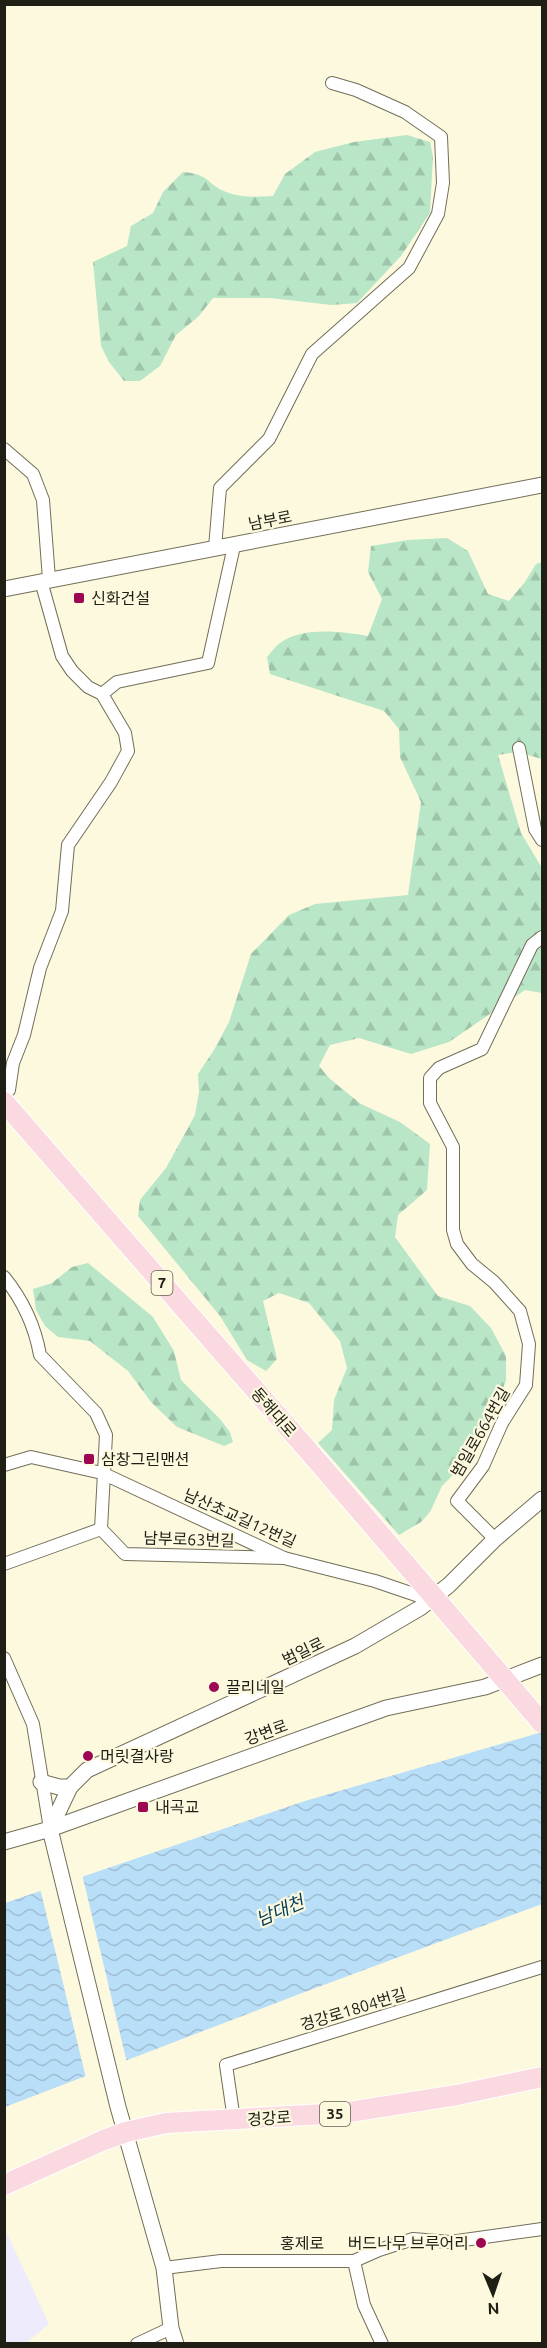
<svg xmlns="http://www.w3.org/2000/svg" width="547" height="2348" font-family="Ubuntu,'Noto Sans KR',sans-serif">
<style>
.medical{fill:#eeebfd}
.forest{fill:url(#forest-firs)}
.water{fill:url(#water-waves)}
.pier{fill:#fdf9df}
.lines{fill:none;stroke-linecap:round;stroke-linejoin:round}
.minor-casing{stroke:#726e58;stroke-width:14}
.tertiary-casing{stroke:#726e58;stroke-width:17}
.primary-casing{stroke:#fff;stroke-width:22}
.minor{stroke:#fff;stroke-width:12}
.tertiary{stroke:#fff;stroke-width:15}
.primary{stroke:#fbd9e1;stroke-width:20}
.primary-bridge-casing{stroke:#fff;stroke-width:22;stroke-linecap:butt}
.primary-bridge{stroke:#fbd9e1;stroke-width:20}
.poi-dot{fill:#9c0652;stroke:#fdf9df;stroke-width:2}
.labels{text-anchor:middle;stroke-width:4.5;stroke-linejoin:round;paint-order:stroke}
.shield{fill:#fdf9df;stroke:#626052;stroke-width:1.5}
.shield-label{font-size:15px;font-weight:bold;fill:#201f16}
.street-label{font-size:16px;fill:#201f16;stroke:#fdf9df}
.poi-label{font-size:16px;fill:#201f16;stroke:#fdf9df;text-anchor:start}
.water-label{font-size:18px;font-style:italic;fill:#003d5b;stroke:#fdf9df}
</style>
<defs>
<pattern id="forest-firs" width="22" height="20" patternUnits="userSpaceOnUse" patternTransform="scale(1.5)"><rect width="22" height="20" fill="#b8e6c7"/><path d="M5 1l3.5 6h-7zM16 11l3.5 6h-7z" fill="#9ec5aa"/></pattern>
<pattern id="water-waves" width="16" height="10" patternUnits="userSpaceOnUse" patternTransform="scale(1.5)"><rect width="16" height="10" fill="#b9def8"/><path d="M0 5q4-4 8 0t8 0" fill="none" stroke="#9fbed4"/></pattern>
</defs>
<rect width="100%" height="100%" fill="#fdf9df"/>
<path class="medical" d="M 4,2227 L 49,2324 L 26,2343 L 5,2343 Z"/>
<g class="forest">
<path d="M 407,135 L 430,142 L 433,156 L 430,213 L 401,256 L 357,303 L 332,305 L 270,298 L 213,298 L 199,316 L 176,335 L 160,366 L 140,381 L 124,381 L 109,362 L 101,346 L 93,262 L 127,246 L 131,226 L 153,213 L 163,192 L 183,172 C 210,174 206,184 226,192 C 241,198 257,197 273,196 L 285,174 L 315,152 L 354,142 Z"/>
<path d="M 447,538 L 468,551 L 488,594 L 509,601 L 525,582 L 536,564 L 542,562 L 542,759 L 517,752 L 498,755 L 521,833 L 542,868 L 542,993 L 525,990 L 449,1042 L 411,1054 L 359,1038 L 330,1045 L 319,1066 L 330,1079 L 361,1104 L 400,1122 L 430,1144 L 427,1190 L 398,1215 L 395,1237 L 438,1296 L 470,1306 L 491,1328 L 506,1356 L 506,1381 L 481,1440 L 461,1467 L 442,1486 L 430,1512 L 421,1522 L 399,1535 L 318,1443 L 332,1430 L 334,1400 L 347,1368 L 340,1341 L 309,1303 L 279,1293 L 263,1301 L 277,1359 L 266,1371 L 247,1360 L 220,1316 L 138,1216 L 140,1200 L 166,1168 L 195,1115 L 199,1092 L 198,1074 L 214,1050 L 229,1022 L 251,954 L 289,915 L 315,904 L 408,895 L 421,802 L 400,757 L 399,729 L 384,711 L 270,674 L 267,657 C 271,653 275,646 280,643 C 303,626 343,632 368,636 L 382,599 L 368,572 L 371,546 L 408,540 Z"/>
<path d="M 88,1263 L 153,1317 L 174,1351 L 181,1380 L 220,1419 L 230,1432 L 233,1442 L 224,1446 L 177,1427 L 151,1402 L 128,1371 L 90,1341 L 58,1337 L 45,1326 L 36,1310 L 33,1289 L 52,1283 L 72,1267 Z"/>
</g>
<path class="water" d="M 542,1732 L 542,1904 L 302,1993 L 5,2107 L 5,1903 L 305,1801 Z"/>
<path class="pier" d="M 82,1874 L 127,2063 L 86,2078 L 40,1888 Z"/>
<g class="lines">
<g class="minor-casing">
<g id="minor">
<path d="M 4,449 L 33,474 L 43,500 L 49,579"/>
<path d="M 215,548 L 220,488 L 269,439 L 312,354 L 409,268 L 438,214 L 443,183 L 441,137 L 405,112 L 356,90 L 332,83"/>
<path d="M 102,694 L 117,682 L 208,663 L 234,546"/>
<path d="M 519,748 L 535,829 L 542,840"/>
<path d="M 9,1090 L 13,1063 L 24,1035 L 40,968 L 62,911 L 68,845 L 111,782 L 128,751 L 125,733 L 102,694 L 88,687 L 72,671 L 62,656 L 41,581"/>
<path d="M 4,1277 C 22,1299 35,1327 40,1355 L 96,1413 L 106,1435 L 101,1529 L 125,1554 L 284,1558"/>
<path d="M 4,1465 L 31,1457 L 102,1473 L 284,1558 L 375,1581 L 431,1600"/>
<path d="M 495,1539 L 457,1501 L 483,1466 L 502,1423 L 526,1385 L 529,1344 L 520,1311 L 494,1282 L 472,1264 L 457,1244 L 453,1230 L 453,1147 L 430,1103 L 430,1078 L 439,1068 L 482,1049 L 532,945 L 542,937"/>
<path d="M 4,1564 L 101,1529"/>
<path d="M 4,1658 L 33,1724 L 50,1829"/>
<path d="M 234,2120 L 226,2065 L 542,1967"/>
<path d="M 354,2261 L 379,2250 L 413,2239 L 450,2242 L 542,2229"/>
<path d="M 164,2268 L 221,2261 L 354,2261 L 364,2305 L 382,2344"/>
<path d="M 137,2344 L 171,2328"/>
</g>
</g>
<g class="tertiary-casing">
<g id="tertiary">
<path d="M 4,589 L 542,485"/>
<path d="M 41,1782 L 59,1787 L 70,1787"/>
<path d="M 4,1842 L 50,1829 L 386,1708 L 485,1687 L 542,1665"/>
<path d="M 176,2344 L 171,2328 L 164,2268 L 118,2107 L 50,1829 L 70,1787 L 87,1770 L 355,1646 L 420,1608 L 449,1585 L 495,1539 L 542,1499"/>
</g>
</g>
<g class="primary-casing">
<g id="primary">
<path d="M 4,1102 L 319,1463"/>
<path d="M 4,2185 L 104,2140 L 126,2132 L 166,2123 L 343,2113 L 457,2095 L 542,2077"/>
</g>
</g>
<use href="#minor" class="minor"/>
<use href="#tertiary" class="tertiary"/>
<use href="#primary" class="primary"/>
<g class="primary-bridge-casing">
<path id="primary-bridge" d="M 319,1463 L 542,1723"/>
</g>
<use href="#primary-bridge" class="primary-bridge"/>
</g>
<g class="poi-dot">
<rect x="73" y="592" width="12" height="12" rx="3"/>
<rect x="83" y="1453" width="12" height="12" rx="3"/>
<circle cx="214" cy="1687" r="6"/>
<circle cx="88" cy="1756" r="6"/>
<rect x="137" y="1801" width="12" height="12" rx="3"/>
<circle cx="481" cy="2243" r="6"/>
</g>
<g class="labels">
<g class="shield">
<rect x="151.5" y="1271" width="21" height="24" rx="4.5"/>
<rect x="320" y="2102" width="30" height="24" rx="4.5"/>
</g>
<g class="shield-label">
<text x="162" y="1288">7</text>
<text x="335" y="2119">35</text>
</g>
<g class="street-label">
<text transform="translate(270 520) rotate(-11)" y="6">남부로</text>
<text transform="translate(274 1412) rotate(49)" y="6">동해대로</text>
<text transform="translate(480 1432) rotate(-60)" y="6">범일로664번길</text>
<text transform="translate(240 1518) rotate(24)" y="6">남산초교길12번길</text>
<text transform="translate(189 1539) rotate(2)" y="6">남부로63번길</text>
<text transform="translate(303 1651) rotate(-26)" y="6">범일로</text>
<text transform="translate(266 1732) rotate(-20)" y="6">강변로</text>
<text transform="translate(353 2009) rotate(-17)" y="6">경강로1804번길</text>
<text transform="translate(269 2118) rotate(-4)" y="6">경강로</text>
<text x="302" y="2249">홍제로</text>
</g>
<g class="poi-label">
<text x="91" y="604">신화건설</text>
<text x="101" y="1465">삼창그린맨션</text>
<text x="226" y="1693">끌리네일</text>
<text x="100" y="1762">머릿결사랑</text>
<text x="155" y="1813">내곡교</text>
<text x="469" y="2249" text-anchor="end">버드나무 브루어리</text>
</g>
<g class="water-label">
<text transform="translate(280 1911) rotate(-23)" y="6">남대천</text>
</g>
</g>
<rect width="547" height="2348" fill="none" stroke="#201f16" stroke-width="12"/>
<g transform="translate(493 2294) rotate(178)" stroke="#fdf9df" stroke-width="4.5" paint-order="stroke">
<path d="M0-4.5L10 22L0 15L-10 22Z" fill="#201f16"/>
<text y="-9" font-size="16" font-weight="bold" text-anchor="middle" fill="#201f16">N</text>
</g>
</svg>
